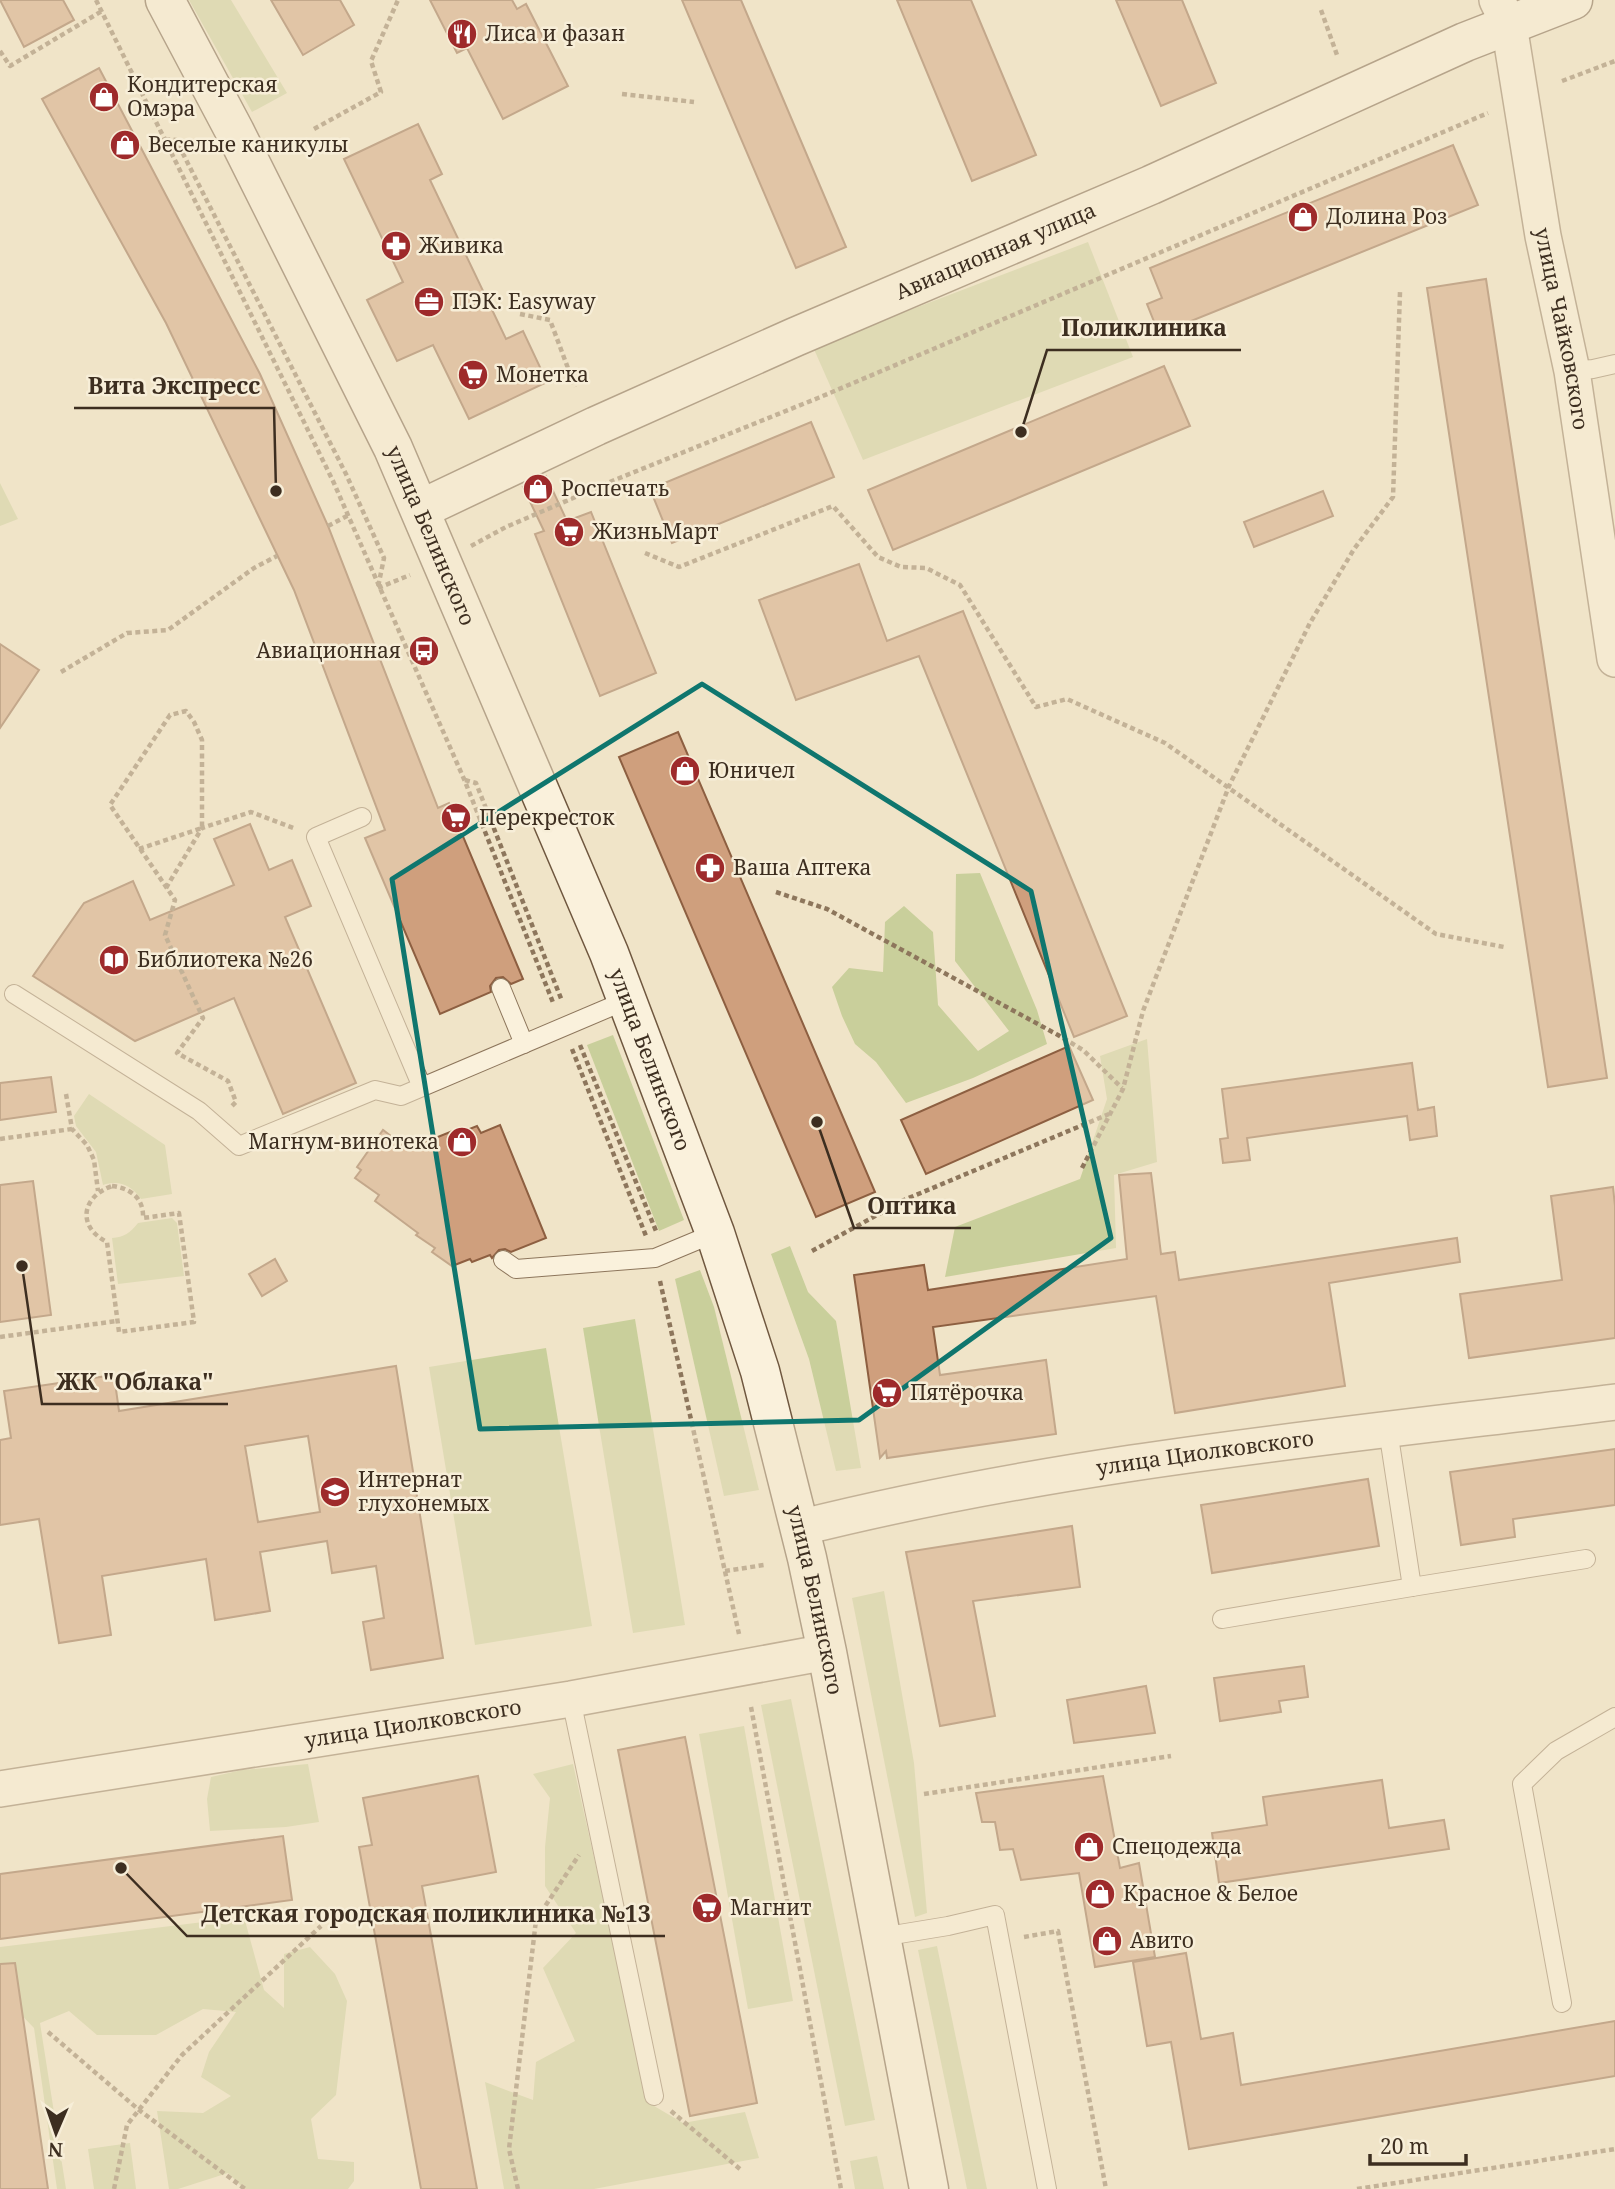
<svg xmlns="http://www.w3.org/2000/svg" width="1615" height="2189" font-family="'Noto Serif',serif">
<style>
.green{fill:#c9cf9b}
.building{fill:#cf9f7d;stroke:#8d5f41;stroke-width:2;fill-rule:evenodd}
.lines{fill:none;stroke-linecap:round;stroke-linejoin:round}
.lane-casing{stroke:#8d765c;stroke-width:20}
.street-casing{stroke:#8d765c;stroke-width:38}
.secondary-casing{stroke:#6f573f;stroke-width:41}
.path{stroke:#8d765c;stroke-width:4.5;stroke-dasharray:5 3.5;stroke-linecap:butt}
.lane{stroke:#faf1dc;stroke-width:18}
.street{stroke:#faf1dc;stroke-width:35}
.secondary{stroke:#faf1dc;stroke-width:38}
.marked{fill:none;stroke:#0f766e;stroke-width:5;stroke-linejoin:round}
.labels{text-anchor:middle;stroke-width:5;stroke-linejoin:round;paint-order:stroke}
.poi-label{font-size:21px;fill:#3d2e20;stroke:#f7eed8;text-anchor:start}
.street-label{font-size:21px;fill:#3d2e20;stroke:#f7eed8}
.leader{fill:none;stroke:#3d2e20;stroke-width:2.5}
.callout-dot{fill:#3d2e20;stroke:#f7eed8;stroke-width:2.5}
.callout-label{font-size:23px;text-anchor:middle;font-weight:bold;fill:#3d2e20;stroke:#f7eed8;stroke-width:5;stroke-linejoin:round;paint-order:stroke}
</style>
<rect width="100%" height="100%" fill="#f0e4c8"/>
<g class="green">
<path d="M 189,0 L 231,0 L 287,93 L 252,112 Z"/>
<path d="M 1088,242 L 1133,357 L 863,460 L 813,347 Z"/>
<path d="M 0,483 L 18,519 L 0,526 Z"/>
<path d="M 980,873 L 1037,1010 L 1047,1044 L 973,1078 L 906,1103 L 876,1062 L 855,1044 L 842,1016 L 832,987 L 849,968 L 883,972 L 885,922 L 904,906 L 933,932 L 938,1005 L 978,1051 L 1009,1031 L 955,961 L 956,874 Z"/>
<path d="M 613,1035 L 684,1220 L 659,1231 L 587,1045 Z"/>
<path d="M 1147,1039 L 1157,1162 L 1114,1175 L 1116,1248 L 945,1277 L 955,1227 L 1080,1179 L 1107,1099 L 1100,1056 Z"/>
<path d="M 89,1094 L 165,1145 L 172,1194 L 141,1199 C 131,1185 119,1180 103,1185 L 96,1152 L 76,1126 L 74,1116 Z"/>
<path d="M 172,1218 L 177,1223 L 184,1276 L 118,1284 L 112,1238 C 124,1237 130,1233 138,1223 Z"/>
<path d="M 790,1246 L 808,1292 L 836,1321 L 861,1468 L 836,1471 L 809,1359 L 771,1254 Z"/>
<path d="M 700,1270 L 714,1307 L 759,1490 L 724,1496 L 675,1279 Z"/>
<path d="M 635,1319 L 685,1625 L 633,1633 L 583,1328 Z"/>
<path d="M 546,1348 L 592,1626 L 475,1645 L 429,1367 Z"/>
<path d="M 884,1591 L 914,1763 L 927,1913 L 915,1917 L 852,1598 Z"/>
<path d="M 791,1699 L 875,2120 L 845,2126 L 761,1705 Z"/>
<path d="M 744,1726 L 793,2001 L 748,2009 L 699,1734 Z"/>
<path d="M 308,1764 L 319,1822 L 286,1827 L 210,1831 L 207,1799 L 211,1777 L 242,1770 Z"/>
<path d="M 573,1764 L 649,2103 L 683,2123 L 745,2112 L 759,2158 L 594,2189 L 504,2189 L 485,2082 L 533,2100 L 536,2062 L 575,2041 L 543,1968 L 576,1933 L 545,1886 L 545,1847 L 550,1798 L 533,1774 Z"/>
<path d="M 244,1917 L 264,1990 L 284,2008 L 284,1954 L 310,1947 L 335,1974 L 347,2001 L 336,2095 L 311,2119 L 318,2159 L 354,2162 L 354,2181 L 348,2189 L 244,2189 L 228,2173 L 178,2189 L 169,2189 L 157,2111 L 203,2113 L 231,2096 L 201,2077 L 209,2052 L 236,2012 L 203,2009 L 156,2035 L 97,2035 L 69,2011 L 40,2023 L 66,2189 L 57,2189 L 34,2028 L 7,2000 L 0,2001 L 0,1947 Z"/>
<path d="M 937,1946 L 987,2189 L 967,2189 L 918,1950 Z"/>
<path d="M 130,2143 L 136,2189 L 94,2189 L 88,2149 Z"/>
<path d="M 877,2156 L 884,2189 L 855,2189 L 850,2161 Z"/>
</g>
<g class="building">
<path d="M 0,0 L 63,0 L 74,20 L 24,47 Z"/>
<path d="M 271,0 L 340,0 L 354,25 L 303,55 Z"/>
<path d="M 430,0 L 512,0 L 517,9 L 526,4 L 568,86 L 503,119 L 467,48 L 457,53 Z"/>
<path d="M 682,0 L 741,0 L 846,247 L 796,268 Z"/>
<path d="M 897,0 L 971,0 L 1036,155 L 972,181 Z"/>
<path d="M 1116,0 L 1182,0 L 1216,83 L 1161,106 Z"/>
<path d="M 99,68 L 260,374 L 328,526 L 438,808 L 449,803 L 523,979 L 511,984 L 503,977 L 496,978 L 490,986 L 491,992 L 440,1014 L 365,838 L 385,830 L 294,590 L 166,323 L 42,99 Z"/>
<path d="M 418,124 L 442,174 L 430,180 L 506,339 L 523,331 L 547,382 L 469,419 L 433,345 L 397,361 L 367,300 L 403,282 L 344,159 Z"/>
<path d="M 1453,145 L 1478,205 L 1159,334 L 1147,304 L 1162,298 L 1150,268 Z"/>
<path d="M 1486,279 L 1607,1078 L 1548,1087 L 1427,288 Z"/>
<path d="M 1164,366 L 1190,426 L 893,550 L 868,490 Z"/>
<path d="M 811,422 L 834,477 L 672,543 L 650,489 Z"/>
<path d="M 546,476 L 567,521 L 591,512 L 656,673 L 600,696 L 535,534 L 544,531 L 523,487 Z"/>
<path d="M 1323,491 L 1333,516 L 1254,547 L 1244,522 Z"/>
<path d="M 859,564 L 887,641 L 963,611 L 1127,1016 L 1074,1037 L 919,656 L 796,700 L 759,600 Z"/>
<path d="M 0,644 L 39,670 L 0,728 Z"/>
<path d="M 678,732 L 875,1192 L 816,1217 L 619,757 Z"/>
<path d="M 250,824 L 269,870 L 292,860 L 311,906 L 285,917 L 356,1083 L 283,1114 L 234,998 L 135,1041 L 33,976 L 84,903 L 133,881 L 150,920 L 234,885 L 214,839 Z"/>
<path d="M 1069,1046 L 1093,1100 L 926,1174 L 901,1120 Z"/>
<path d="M 1412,1063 L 1418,1110 L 1434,1107 L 1437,1136 L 1410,1140 L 1407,1116 L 1247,1138 L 1250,1160 L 1223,1163 L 1220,1139 L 1228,1138 L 1222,1089 Z"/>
<path d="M 51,1077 L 56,1112 L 0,1120 L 0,1083 Z"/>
<path d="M 500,1125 L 546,1238 L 511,1252 L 505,1249 L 499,1250 L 492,1258 L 490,1255 L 472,1262 L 470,1259 L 452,1266 L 432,1252 L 435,1248 L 416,1235 L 418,1233 L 375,1201 L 379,1195 L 355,1178 L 361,1170 L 357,1167 L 383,1130 L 408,1149 L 460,1128 L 462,1132 L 477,1126 L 481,1133 Z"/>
<path d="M 1151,1173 L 1161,1254 L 1175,1252 L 1179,1280 L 1457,1238 L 1460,1262 L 1329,1283 L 1345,1386 L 1175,1413 L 1156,1296 L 933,1327 L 940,1375 L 1046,1360 L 1056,1434 L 887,1458 L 886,1451 L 880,1458 L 854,1275 L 924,1265 L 928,1290 L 1127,1259 L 1119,1175 Z"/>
<path d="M 33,1181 L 51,1315 L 0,1322 L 0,1185 Z"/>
<path d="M 1613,1187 L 1615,1206 L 1615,1338 L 1469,1358 L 1460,1294 L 1562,1280 L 1551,1196 Z"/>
<path d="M 275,1259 L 287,1281 L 262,1296 L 249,1274 Z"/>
<path d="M 396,1366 L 443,1658 L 371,1670 L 363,1622 L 384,1618 L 376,1566 L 332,1573 L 327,1541 L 260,1552 L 270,1611 L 215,1620 L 206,1559 L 102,1576 L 111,1635 L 59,1643 L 39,1519 L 0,1525 L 0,1440 L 11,1438 L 4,1391 L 114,1375 L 119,1411 ZM 308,1436 L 320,1512 L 258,1522 L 245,1446 Z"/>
<path d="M 1615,1449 L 1615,1505 L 1513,1519 L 1515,1537 L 1461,1545 L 1450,1472 Z"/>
<path d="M 1368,1479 L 1379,1546 L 1212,1573 L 1201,1505 Z"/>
<path d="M 1072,1526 L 1080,1587 L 973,1601 L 995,1716 L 940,1726 L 906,1552 Z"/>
<path d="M 1304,1666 L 1308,1697 L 1279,1701 L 1281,1712 L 1220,1721 L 1214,1678 Z"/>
<path d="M 1146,1686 L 1155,1733 L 1074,1743 L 1067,1700 Z"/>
<path d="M 685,1737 L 757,2103 L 690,2116 L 618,1750 Z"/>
<path d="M 478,1776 L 496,1872 L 422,1886 L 477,2189 L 421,2189 L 359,1847 L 372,1845 L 363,1798 Z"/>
<path d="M 1103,1776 L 1120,1868 L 1139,1863 L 1155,1957 L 1095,1967 L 1079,1873 L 1021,1880 L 1013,1849 L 1000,1850 L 995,1822 L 982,1822 L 976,1793 Z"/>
<path d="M 1382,1780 L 1389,1828 L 1444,1820 L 1449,1849 L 1219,1883 L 1212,1833 L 1267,1825 L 1263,1797 Z"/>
<path d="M 283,1836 L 292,1900 L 0,1939 L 0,1874 Z"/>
<path d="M 1186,1953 L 1201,2039 L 1233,2033 L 1241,2085 L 1615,2021 L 1615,2076 L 1189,2149 L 1171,2042 L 1147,2046 L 1133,1962 Z"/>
<path d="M 15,1963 L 48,2189 L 0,2189 L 0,1964 Z"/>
</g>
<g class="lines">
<g class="lane-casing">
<g id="lane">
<path d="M 1572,371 L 1593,369 L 1615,364"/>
<path d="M 362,817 L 316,837 L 422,1087"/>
<path d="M 501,988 L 524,1044"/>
<path d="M 14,994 L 199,1111 L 239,1146 L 375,1090 L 401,1096 L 627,1000"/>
<path d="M 503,1260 L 516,1269 L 655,1258 L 715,1233"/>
<path d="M 1388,1430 L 1412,1587 L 1586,1559"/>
<path d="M 1222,1619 L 1412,1587"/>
<path d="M 571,1699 L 654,2096"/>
<path d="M 881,1937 L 948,1926 L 995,1915 L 1047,2189"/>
<path d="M 1562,2003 L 1522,1784 L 1556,1751 L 1615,1717"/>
</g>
</g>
<g class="street-casing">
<g id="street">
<path id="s1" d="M 1497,0 L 1509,25 L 1543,236 L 1572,371 L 1615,659"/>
<path id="s2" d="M 799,1528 C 1066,1461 1342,1436 1615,1402"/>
<path id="s3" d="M 0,1789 L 571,1699 L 827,1652"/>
</g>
</g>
<g class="secondary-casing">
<g id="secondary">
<path id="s4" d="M 165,0 L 235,132 L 393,448 L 609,953 L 715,1233 L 760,1371 L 807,1558 L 827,1652 L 929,2189"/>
<path id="s5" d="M 421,509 L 596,426 L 795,337 L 1151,185 L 1465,42 L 1573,0"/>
</g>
</g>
<g class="path">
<path d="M 96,0 L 333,481 L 464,779 L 554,1005"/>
<path d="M 1321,10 L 1337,55"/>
<path d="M 0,51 L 10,66 L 102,11"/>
<path d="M 1562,81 L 1615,61"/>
<path d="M 622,94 L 694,102"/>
<path d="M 314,129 L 381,92 L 371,61 L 398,0"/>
<path d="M 165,139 L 176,140 L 346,474 L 384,558 L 378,587"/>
<path d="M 520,314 L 550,320 L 575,387"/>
<path d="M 328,526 L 349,515"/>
<path d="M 471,546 L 506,527 L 617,479 L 818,398 L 1488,113"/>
<path d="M 645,553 L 679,567 L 833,506 L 878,557 L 901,567 L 926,568 L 960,585 L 1036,707 L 1067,699 L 1165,743 L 1436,934 L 1504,947"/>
<path d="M 378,588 L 410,575"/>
<path d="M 61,672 L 127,633 L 168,630 L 254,568 L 277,556"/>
<path d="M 465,780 L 476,783 L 562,1001"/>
<path d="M 139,849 L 202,828 L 202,740 L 194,722 L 186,711 L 170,715 L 110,805 C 132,837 154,869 175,900 L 165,935 L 203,1018 L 177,1053 L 228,1081 L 236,1102 L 230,1108"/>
<path d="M 166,888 L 202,828 L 251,812 L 296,829"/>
<path d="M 776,892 L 827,909 L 1058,1035 L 1083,1050 L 1122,1088"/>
<path d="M 580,1045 L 656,1231"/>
<path d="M 572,1049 L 646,1236"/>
<path d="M 66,1094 L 72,1129 L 87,1145 L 94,1160 L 98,1191"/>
<path d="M 0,1139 L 72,1129"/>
<path d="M 1082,1168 L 1123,1089 L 1143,1011 L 1229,786 L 1310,623 L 1354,549 L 1393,497 L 1400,292"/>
<path d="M 112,1186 C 130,1188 144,1198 143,1218 L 179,1213 L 194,1322 L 119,1332 L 107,1242 C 77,1227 81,1197 112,1186 Z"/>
<path d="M 812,1251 L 904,1200 L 1109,1114"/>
<path d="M 660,1281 L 739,1634"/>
<path d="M 0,1337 L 117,1321"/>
<path d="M 725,1571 L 764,1565"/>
<path d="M 751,1707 L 841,2189"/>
<path d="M 924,1794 L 1171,1756"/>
<path d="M 1024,1937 L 1058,1931 L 1106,2189"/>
<path d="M 48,2032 L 139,2110 L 245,2189"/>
<path d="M 671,2111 L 740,2169"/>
<path d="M 114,2189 L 127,2125 L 182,2055 L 321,1926"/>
<path d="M 518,2189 L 509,2149 L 536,1920 L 579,1855"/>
<path d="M 1357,2189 L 1615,2149"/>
</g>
<use href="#lane" class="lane"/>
<use href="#street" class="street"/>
<use href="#secondary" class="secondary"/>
</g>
<path d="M0 0H1615V2189H0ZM 702,684 L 1031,891 L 1111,1238 L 859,1420 L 480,1429 L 392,879 Z" fill="#f0e4c8" fill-opacity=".55" fill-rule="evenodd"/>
<path class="marked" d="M 702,684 L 1031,891 L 1111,1238 L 859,1420 L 480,1429 L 392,879 Z"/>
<defs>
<g id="restaurant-disc" transform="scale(1.575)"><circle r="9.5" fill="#9e2a2b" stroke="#f7eed8"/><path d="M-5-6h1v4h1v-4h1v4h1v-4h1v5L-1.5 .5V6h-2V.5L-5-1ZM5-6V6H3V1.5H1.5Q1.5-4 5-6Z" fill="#fff"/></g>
<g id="shop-disc" transform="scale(1.575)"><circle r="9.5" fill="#9e2a2b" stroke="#f7eed8"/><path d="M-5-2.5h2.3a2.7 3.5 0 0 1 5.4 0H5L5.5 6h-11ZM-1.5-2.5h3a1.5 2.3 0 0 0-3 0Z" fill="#fff"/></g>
<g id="pharmacy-disc" transform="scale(1.575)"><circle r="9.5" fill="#9e2a2b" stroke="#f7eed8"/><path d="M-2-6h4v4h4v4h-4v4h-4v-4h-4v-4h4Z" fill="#fff"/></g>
<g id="office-disc" transform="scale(1.575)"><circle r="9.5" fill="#9e2a2b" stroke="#f7eed8"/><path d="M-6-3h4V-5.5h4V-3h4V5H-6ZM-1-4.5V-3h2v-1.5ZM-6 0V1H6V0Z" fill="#fff"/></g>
<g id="supermarket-disc" transform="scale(1.575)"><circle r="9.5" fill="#9e2a2b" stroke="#f7eed8"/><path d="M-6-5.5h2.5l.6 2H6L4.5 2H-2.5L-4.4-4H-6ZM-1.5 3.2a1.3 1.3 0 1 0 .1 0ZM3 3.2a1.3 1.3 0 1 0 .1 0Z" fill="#fff"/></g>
<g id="bus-disc" transform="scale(1.575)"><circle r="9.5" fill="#9e2a2b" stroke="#f7eed8"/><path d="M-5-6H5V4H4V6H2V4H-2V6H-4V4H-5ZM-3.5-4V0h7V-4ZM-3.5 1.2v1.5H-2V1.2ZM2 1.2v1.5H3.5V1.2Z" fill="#fff"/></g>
<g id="library-disc" transform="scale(1.575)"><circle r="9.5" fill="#9e2a2b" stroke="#f7eed8"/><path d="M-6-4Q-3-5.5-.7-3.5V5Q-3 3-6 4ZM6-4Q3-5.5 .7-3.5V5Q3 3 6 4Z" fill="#fff"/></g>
<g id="school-disc" transform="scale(1.575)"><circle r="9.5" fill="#9e2a2b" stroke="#f7eed8"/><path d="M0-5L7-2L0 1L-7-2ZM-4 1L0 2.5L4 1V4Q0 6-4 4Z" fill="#fff"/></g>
</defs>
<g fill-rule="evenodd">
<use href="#restaurant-disc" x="462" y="34"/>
<use href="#shop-disc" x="104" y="97"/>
<use href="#shop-disc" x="125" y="145"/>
<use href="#shop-disc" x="1303" y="217"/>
<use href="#pharmacy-disc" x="396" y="246"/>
<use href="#office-disc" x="429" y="302"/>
<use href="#supermarket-disc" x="473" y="375"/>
<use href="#shop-disc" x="538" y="489"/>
<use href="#supermarket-disc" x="569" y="532"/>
<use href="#bus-disc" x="424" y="651"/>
<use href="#shop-disc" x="685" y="771"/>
<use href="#supermarket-disc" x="456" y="818"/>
<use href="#pharmacy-disc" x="710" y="868"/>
<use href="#library-disc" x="114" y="960"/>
<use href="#shop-disc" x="462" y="1142"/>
<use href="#supermarket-disc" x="887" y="1393"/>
<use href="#school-disc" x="335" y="1492"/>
<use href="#shop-disc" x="1089" y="1847"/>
<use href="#shop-disc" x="1100" y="1894"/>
<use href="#supermarket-disc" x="707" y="1908"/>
<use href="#shop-disc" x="1107" y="1941"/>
</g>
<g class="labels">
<g class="poi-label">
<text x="485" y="41">Лиса и фазан</text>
<text x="127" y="92">Кондитерская<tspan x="127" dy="24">Омэра</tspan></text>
<text x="148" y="152">Веселые каникулы</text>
<text x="1326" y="224">Долина Роз</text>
<text x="419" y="253">Живика</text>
<text x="452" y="309">ПЭК: Easyway</text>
<text x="496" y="382">Монетка</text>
<text x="561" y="496">Роспечать</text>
<text x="592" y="539">ЖизньМарт</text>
<text x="401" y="658" text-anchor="end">Авиационная</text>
<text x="708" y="778">Юничел</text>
<text x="479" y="825">Перекресток</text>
<text x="733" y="875">Ваша Аптека</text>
<text x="137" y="967">Библиотека №26</text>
<text x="439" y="1149" text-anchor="end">Магнум-винотека</text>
<text x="910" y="1400">Пятёрочка</text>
<text x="358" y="1487">Интернат<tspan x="358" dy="24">глухонемых</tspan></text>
<text x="1112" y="1854">Спецодежда</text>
<text x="1123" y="1901">Красное &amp; Белое</text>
<text x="730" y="1915">Магнит</text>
<text x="1130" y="1948">Авито</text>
</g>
<g class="street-label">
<text dy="7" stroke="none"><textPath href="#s5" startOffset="630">Авиационная улица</textPath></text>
<text dy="7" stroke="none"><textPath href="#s1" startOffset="336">улица Чайковского</textPath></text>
<text dy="7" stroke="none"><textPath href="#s4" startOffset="598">улица Белинского</textPath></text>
<text dy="7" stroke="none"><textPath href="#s4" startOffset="1166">улица Белинского</textPath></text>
<text dy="7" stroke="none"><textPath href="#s2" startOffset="413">улица Циолковского</textPath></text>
<text dy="7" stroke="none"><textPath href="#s4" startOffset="1732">улица Белинского</textPath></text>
<text dy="7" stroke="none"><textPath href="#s3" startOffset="418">улица Циолковского</textPath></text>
</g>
</g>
<path class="leader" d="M1021 432L1047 350H1241M276 491L274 408H74M817 1122L854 1228H971M22 1266L42 1404H228M121 1868L187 1936H665"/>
<g class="callout-dot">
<circle cx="1021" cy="432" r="7"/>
<circle cx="276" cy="491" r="7"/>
<circle cx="817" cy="1122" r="7"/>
<circle cx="22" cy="1266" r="7"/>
<circle cx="121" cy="1868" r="7"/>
</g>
<g class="callout-label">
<text x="1144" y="336">Поликлиника</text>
<text x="174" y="394">Вита Экспресс</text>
<text x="912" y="1214">Оптика</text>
<text x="135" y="1390">ЖК "Облака"</text>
<text x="426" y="1922">Детская городская поликлиника №13</text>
</g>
<g transform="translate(56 2133) rotate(182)" stroke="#f7eed8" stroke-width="5" paint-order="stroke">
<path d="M0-5L12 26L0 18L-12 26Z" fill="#3d2e20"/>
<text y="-10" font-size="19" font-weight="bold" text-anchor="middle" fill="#3d2e20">N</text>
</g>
<path d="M1370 2154v10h96v-10" fill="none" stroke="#3d2e20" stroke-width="3.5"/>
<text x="1380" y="2154" font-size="21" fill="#3d2e20" stroke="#f7eed8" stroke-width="5" paint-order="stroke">20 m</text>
</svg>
